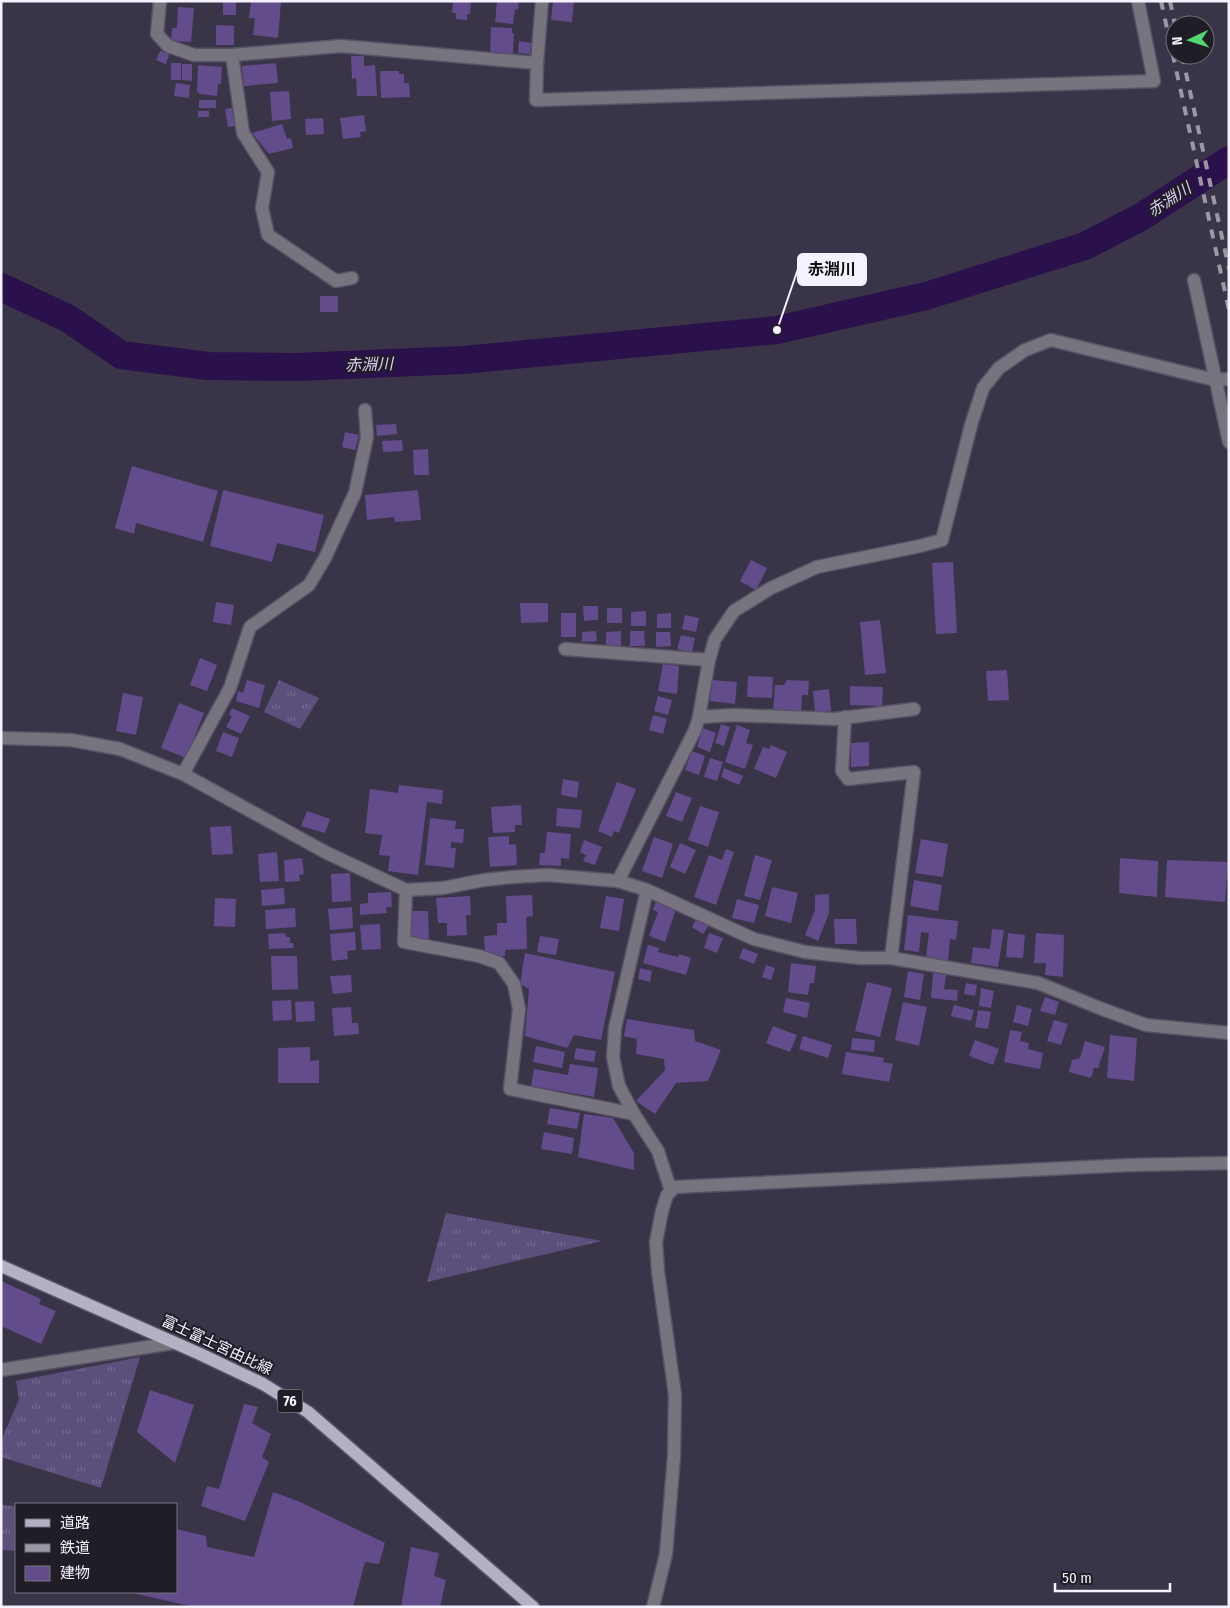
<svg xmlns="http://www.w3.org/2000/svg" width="1230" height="1608" font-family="'Fira Sans Condensed','Noto Sans JP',sans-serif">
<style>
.grass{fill:url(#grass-tufts)}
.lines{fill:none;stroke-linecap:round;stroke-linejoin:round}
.river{stroke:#2a114b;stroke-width:28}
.building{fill:#624c8b}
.minor-casing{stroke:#585265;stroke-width:15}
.major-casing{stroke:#585265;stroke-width:15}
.minor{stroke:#77747f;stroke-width:12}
.major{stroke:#b6b0c5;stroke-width:12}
.rail{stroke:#9c97a7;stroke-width:4;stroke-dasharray:9 9;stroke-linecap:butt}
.labels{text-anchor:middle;stroke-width:4;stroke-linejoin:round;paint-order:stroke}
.shield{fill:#201d26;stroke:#b5b1bd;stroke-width:1}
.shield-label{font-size:14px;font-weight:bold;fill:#f5f1fe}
.street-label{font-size:15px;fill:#f5f1fe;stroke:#201d26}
.water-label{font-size:16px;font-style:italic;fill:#dacff5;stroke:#201d26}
.leader{fill:none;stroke:#f5f1fe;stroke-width:2}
.callout-dot{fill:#f5f1fe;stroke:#201d26;stroke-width:2}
.callout{fill:#f5f1fe;stroke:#f5f1fe;stroke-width:2}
.callout-label{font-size:16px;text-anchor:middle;font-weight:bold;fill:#111}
</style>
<defs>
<pattern id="grass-tufts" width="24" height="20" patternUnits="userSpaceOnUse" patternTransform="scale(1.25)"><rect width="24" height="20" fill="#5d4f7c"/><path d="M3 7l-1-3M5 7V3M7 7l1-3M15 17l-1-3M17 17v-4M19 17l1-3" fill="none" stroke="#756990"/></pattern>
</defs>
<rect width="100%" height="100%" fill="#3a3448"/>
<g class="grass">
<path d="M 279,680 L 319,698 L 300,729 L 264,712 Z"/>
<path d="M 446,1213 L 602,1241 L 427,1282 Z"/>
<path d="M 140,1357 L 101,1488 L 1,1457 L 1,1441 L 19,1399 L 16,1381 Z"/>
<path d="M 1,1505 L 16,1506 L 16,1551 L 1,1550 Z"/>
</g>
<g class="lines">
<path class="river" d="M 1,287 L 69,319 L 121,355 L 208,366 L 297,367 L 463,360 L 777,330 L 926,296 L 1085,246 L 1141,217 L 1229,160"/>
</g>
<g class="building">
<rect x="223" y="1" width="13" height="14"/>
<path d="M 251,1 L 281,1 L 278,38 L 253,35 L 255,18 L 249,18 Z"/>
<path d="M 453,1 L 471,1 L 470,14 L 467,14 L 467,20 L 456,19 L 456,13 L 452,13 Z"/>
<path d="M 497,1 L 519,1 L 518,10 L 515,9 L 513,24 L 495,22 Z"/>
<path d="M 553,1 L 574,1 L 572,22 L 551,20 Z"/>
<path d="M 178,7 L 194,8 L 191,42 L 171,41 L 172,28 L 177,28 Z"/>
<path d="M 216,25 L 234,26 L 234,45 L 216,45 Z"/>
<path d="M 491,27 L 512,28 L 512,33 L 514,33 L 513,55 L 490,54 Z"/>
<path d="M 519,41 L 531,43 L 530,54 L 518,53 Z"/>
<path d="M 160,51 L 169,54 L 166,64 L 156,60 Z"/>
<path d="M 351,56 L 364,56 L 364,66 L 375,65 L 377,96 L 357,96 L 356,78 L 352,79 Z"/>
<rect x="171" y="63" width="10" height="17"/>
<path d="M 276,63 L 278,83 L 244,86 L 242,66 Z"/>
<path d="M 182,64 L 192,64 L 192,81 L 182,80 Z"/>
<path d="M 198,65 L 222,67 L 221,84 L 218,84 L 217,96 L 199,94 L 199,92 L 197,92 Z"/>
<path d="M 380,71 L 399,71 L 399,74 L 404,74 L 404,83 L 409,83 L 410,97 L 381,98 Z"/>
<path d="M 176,83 L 190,85 L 189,98 L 174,96 Z"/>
<path d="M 289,91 L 291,119 L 272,121 L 270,92 Z"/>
<rect x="199" y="100" width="17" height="8"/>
<path d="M 232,108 L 235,126 L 228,127 L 225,109 Z"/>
<rect x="198" y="111" width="11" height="6"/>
<path d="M 364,115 L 366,131 L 360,132 L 361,137 L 343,139 L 340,118 Z"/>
<path d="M 323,118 L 324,134 L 306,135 L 305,119 Z"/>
<path d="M 282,124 L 287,139 L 291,138 L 293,148 L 269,154 L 252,133 Z"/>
<rect x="320" y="296" width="18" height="16"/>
<path d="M 396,424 L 397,434 L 377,436 L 376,425 Z"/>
<path d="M 345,432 L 359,435 L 355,450 L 342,447 Z"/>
<path d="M 402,440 L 403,451 L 383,452 L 382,441 Z"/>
<path d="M 428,449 L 429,475 L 414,475 L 413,450 Z"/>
<path d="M 132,466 L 218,491 L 203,542 L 136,523 L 134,534 L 115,528 Z"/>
<path d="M 223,490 L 324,515 L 315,552 L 277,543 L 272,562 L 210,546 Z"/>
<path d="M 418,490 L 421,520 L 395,522 L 394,517 L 367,520 L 365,495 Z"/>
<path d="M 751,560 L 767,568 L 756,590 L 740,581 Z"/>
<path d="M 953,562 L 957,633 L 936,634 L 932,563 Z"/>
<path d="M 216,602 L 234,605 L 231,625 L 213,622 Z"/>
<path d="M 520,603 L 548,603 L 548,622 L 521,623 Z"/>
<path d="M 583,606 L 598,606 L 598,620 L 584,621 Z"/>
<rect x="607" y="608" width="15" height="15"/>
<path d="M 646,611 L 646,626 L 631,626 L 631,612 Z"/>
<rect x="561" y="613" width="15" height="24"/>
<path d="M 671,613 L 671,628 L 657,628 L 657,614 Z"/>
<path d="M 685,615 L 699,618 L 696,632 L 682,629 Z"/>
<path d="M 880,620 L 886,673 L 865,675 L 860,622 Z"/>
<path d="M 596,631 L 597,641 L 582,642 L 582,632 Z"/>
<path d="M 621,631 L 621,646 L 606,646 L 606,632 Z"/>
<path d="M 630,631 L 644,631 L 645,646 L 630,646 Z"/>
<path d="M 656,632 L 670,632 L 671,646 L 656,647 Z"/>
<path d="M 681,635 L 695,638 L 692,652 L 677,649 Z"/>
<path d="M 200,658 L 217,665 L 207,691 L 190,685 Z"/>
<path d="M 663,664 L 679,666 L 677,694 L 658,691 Z"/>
<path d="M 1007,670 L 1009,700 L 988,701 L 986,671 Z"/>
<path d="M 748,676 L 773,677 L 772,698 L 747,697 Z"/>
<path d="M 247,680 L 265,685 L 259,708 L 236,701 L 238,691 L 243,693 Z"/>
<path d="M 712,680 L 737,682 L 735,704 L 710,701 Z"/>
<path d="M 787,680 L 809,681 L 808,695 L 802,695 L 801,716 L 773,714 L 775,685 L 784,685 Z"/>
<path d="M 850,686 L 883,687 L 882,706 L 850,705 Z"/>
<path d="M 829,689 L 831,711 L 815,712 L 813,691 Z"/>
<path d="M 123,693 L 143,697 L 136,735 L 116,731 Z"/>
<path d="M 658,696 L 672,700 L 668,715 L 654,711 Z"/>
<path d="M 179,703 L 204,713 L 186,758 L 161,748 Z"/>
<path d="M 232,708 L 250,716 L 241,734 L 226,727 L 232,716 L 229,715 Z"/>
<path d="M 653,715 L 667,719 L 663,734 L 649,730 Z"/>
<path d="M 721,724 L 730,727 L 724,746 L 715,743 Z"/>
<path d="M 737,725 L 750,730 L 746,743 L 753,745 L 745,769 L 725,762 Z"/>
<path d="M 703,728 L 716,733 L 710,752 L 697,747 Z"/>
<path d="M 223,732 L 239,738 L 232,757 L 216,751 Z"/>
<path d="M 869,742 L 869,766 L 851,767 L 851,743 Z"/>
<path d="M 771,745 L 787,752 L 776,778 L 754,769 L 763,747 L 769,749 Z"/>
<path d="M 692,751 L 705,756 L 699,775 L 685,770 Z"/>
<path d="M 710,758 L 723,762 L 717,781 L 704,777 Z"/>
<path d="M 724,768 L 743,776 L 739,785 L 721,777 Z"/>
<path d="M 563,779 L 579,782 L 577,798 L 561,795 Z"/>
<path d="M 617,782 L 636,789 L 619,833 L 614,831 L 612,837 L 598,831 Z"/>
<path d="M 399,785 L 443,790 L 442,804 L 427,802 L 418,875 L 388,871 L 390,856 L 379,855 L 382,835 L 365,833 L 370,789 L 398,793 Z"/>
<path d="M 676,792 L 692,798 L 682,822 L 666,816 Z"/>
<path d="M 521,805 L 522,825 L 515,825 L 515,832 L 493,833 L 491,807 Z"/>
<path d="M 700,806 L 719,812 L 708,847 L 688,840 Z"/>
<path d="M 557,808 L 582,810 L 580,828 L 556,826 Z"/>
<path d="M 307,811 L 330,819 L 325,833 L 301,826 Z"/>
<path d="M 430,818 L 456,821 L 455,829 L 464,829 L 463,843 L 451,842 L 451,848 L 456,848 L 454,868 L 425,865 Z"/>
<path d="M 231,826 L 233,854 L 212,855 L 210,827 Z"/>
<path d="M 547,832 L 571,834 L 569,859 L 561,858 L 561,866 L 539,865 L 540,853 L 545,853 Z"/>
<path d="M 509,836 L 509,845 L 516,844 L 517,865 L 490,867 L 488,837 Z"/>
<path d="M 654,837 L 673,844 L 662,878 L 642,871 Z"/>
<path d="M 921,839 L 948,844 L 943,877 L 915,873 Z"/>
<path d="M 584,840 L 602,847 L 595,865 L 583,861 L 586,855 L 580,852 Z"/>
<path d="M 680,843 L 696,850 L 685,874 L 670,867 Z"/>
<path d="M 726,849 L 734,852 L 716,905 L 694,897 L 709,855 L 722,860 Z"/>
<path d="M 277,852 L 279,881 L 260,882 L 258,854 Z"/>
<path d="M 755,855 L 772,860 L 760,900 L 744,896 Z"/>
<path d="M 302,858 L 304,874 L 299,875 L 300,881 L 285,882 L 284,860 Z"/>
<path d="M 1120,858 L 1158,861 L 1157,897 L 1119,893 Z"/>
<path d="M 1167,860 L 1228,862 L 1225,902 L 1165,897 Z"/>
<path d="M 350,873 L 351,901 L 332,902 L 331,874 Z"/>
<path d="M 914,880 L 942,885 L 938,911 L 910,906 Z"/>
<path d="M 772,887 L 798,893 L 791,923 L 765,916 Z"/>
<path d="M 284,888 L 285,904 L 262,906 L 261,890 Z"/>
<path d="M 391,892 L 392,907 L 386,907 L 387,913 L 360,915 L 360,904 L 368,903 L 368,893 Z"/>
<path d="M 829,894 L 829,913 L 818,941 L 805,935 L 815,910 L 815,895 Z"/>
<path d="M 532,895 L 533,916 L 526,917 L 527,949 L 505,950 L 505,956 L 485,957 L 484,936 L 497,935 L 497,923 L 507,923 L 506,896 Z"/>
<path d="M 470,896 L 471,915 L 466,915 L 467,935 L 447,936 L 447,923 L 438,923 L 436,898 Z"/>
<path d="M 606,896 L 624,899 L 619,931 L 600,928 Z"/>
<path d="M 215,898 L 236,899 L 235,927 L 214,926 Z"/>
<path d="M 737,899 L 759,905 L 754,923 L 732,918 Z"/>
<path d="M 656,901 L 676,909 L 665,942 L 649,936 L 658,912 L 653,910 Z"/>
<path d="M 352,907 L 353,928 L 330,930 L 328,909 Z"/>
<path d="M 295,908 L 296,927 L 266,929 L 265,910 Z"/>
<path d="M 409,911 L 428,911 L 429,940 L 410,941 Z"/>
<path d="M 908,915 L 931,918 L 930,923 L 931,918 L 958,921 L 956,940 L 950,939 L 948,960 L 926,957 L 929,933 L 921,932 L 919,952 L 904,950 Z"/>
<path d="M 698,916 L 710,923 L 703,934 L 692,927 Z"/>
<path d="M 834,919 L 856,919 L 857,944 L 835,944 Z"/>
<path d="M 380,924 L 381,949 L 362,950 L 360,925 Z"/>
<path d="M 992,929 L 1004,930 L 998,967 L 971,963 L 973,947 L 990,949 Z"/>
<path d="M 355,932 L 356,950 L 347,951 L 348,959 L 332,961 L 330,934 Z"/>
<path d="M 285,933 L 286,937 L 290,937 L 290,943 L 293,943 L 294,948 L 269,949 L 268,934 Z"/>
<path d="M 709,933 L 723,938 L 717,953 L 704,948 Z"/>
<path d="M 1008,933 L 1025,935 L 1023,958 L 1006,957 Z"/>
<path d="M 1036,933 L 1064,935 L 1063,977 L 1045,975 L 1046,963 L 1034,963 Z"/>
<path d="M 540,936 L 559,939 L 556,955 L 537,952 Z"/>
<path d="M 648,945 L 659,948 L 658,952 L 678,957 L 679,954 L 691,958 L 686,975 L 643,963 Z"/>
<path d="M 743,948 L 758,954 L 754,964 L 739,958 Z"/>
<path d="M 525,953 L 615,972 L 601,1040 L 574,1035 L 567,1048 L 525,1036 L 529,989 L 520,984 Z"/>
<path d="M 271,956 L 297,956 L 298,989 L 272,990 Z"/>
<path d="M 791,963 L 816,966 L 814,983 L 810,983 L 808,995 L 788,992 Z"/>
<path d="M 766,965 L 775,968 L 771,980 L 762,977 Z"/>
<path d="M 640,968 L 652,971 L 650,982 L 638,979 Z"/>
<path d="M 908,971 L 924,974 L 920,1000 L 904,997 Z"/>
<path d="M 933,973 L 946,975 L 944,989 L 958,990 L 957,1001 L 931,998 Z"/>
<path d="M 351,975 L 352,992 L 333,994 L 330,976 Z"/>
<path d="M 867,982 L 892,988 L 880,1037 L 855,1031 Z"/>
<path d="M 966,983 L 977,985 L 975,996 L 964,994 Z"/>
<path d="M 981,988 L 994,991 L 991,1008 L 979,1006 Z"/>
<path d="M 1045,997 L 1059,1002 L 1055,1015 L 1040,1011 Z"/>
<path d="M 786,998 L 810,1003 L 807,1018 L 783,1012 Z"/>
<path d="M 291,1000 L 292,1020 L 273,1021 L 272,1001 Z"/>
<path d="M 314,1001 L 315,1021 L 296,1022 L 295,1002 Z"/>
<path d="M 903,1002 L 927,1007 L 919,1046 L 895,1040 Z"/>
<path d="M 954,1005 L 974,1010 L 971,1021 L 951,1016 Z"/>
<path d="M 1017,1005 L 1032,1009 L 1028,1026 L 1013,1022 Z"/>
<path d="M 351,1007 L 352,1023 L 358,1023 L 359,1034 L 334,1036 L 332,1008 Z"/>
<path d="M 978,1010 L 991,1012 L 988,1029 L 975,1027 Z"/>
<path d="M 627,1019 L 694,1030 L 695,1041 L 721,1050 L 708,1081 L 676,1083 L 655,1114 L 636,1101 L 665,1070 L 664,1059 L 636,1054 L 637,1039 L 624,1036 Z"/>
<path d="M 1054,1020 L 1068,1024 L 1061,1045 L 1047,1041 Z"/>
<path d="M 773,1026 L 797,1035 L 790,1052 L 766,1043 Z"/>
<path d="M 1010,1030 L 1022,1032 L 1020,1041 L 1029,1043 L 1028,1049 L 1043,1053 L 1040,1069 L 1004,1062 Z"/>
<path d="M 1110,1035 L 1137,1038 L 1134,1081 L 1107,1078 Z"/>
<path d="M 803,1036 L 832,1045 L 828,1058 L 799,1049 Z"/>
<path d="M 852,1038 L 875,1040 L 874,1052 L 851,1050 Z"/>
<path d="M 975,1040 L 999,1049 L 993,1065 L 969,1056 Z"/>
<path d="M 1085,1041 L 1105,1047 L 1098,1068 L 1094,1068 L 1091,1078 L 1069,1072 L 1072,1060 L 1080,1058 Z"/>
<path d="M 536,1046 L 565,1052 L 562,1068 L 533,1062 Z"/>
<path d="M 310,1047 L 310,1061 L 319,1060 L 319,1083 L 278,1083 L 278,1048 Z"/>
<path d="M 576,1048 L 596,1051 L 594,1062 L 574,1059 Z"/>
<path d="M 846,1052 L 884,1058 L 883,1062 L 893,1064 L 889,1082 L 842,1074 Z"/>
<path d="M 570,1064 L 598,1068 L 594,1097 L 531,1086 L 534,1069 L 568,1075 Z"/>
<path d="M 550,1108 L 580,1113 L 577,1129 L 547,1124 Z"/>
<path d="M 584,1114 L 613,1118 L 634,1153 L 634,1170 L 578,1157 Z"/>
<path d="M 544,1132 L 574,1138 L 572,1154 L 541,1149 Z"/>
<path d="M 1,1281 L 41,1299 L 39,1304 L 56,1311 L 41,1344 L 1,1326 Z"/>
<path d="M 150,1390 L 194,1405 L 175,1463 L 137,1432 Z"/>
<path d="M 244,1404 L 258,1407 L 252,1423 L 271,1434 L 262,1457 L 269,1462 L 245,1521 L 201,1506 L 207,1486 L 219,1489 Z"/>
<path d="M 273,1492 L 298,1501 L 385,1543 L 379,1564 L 365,1562 L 353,1607 L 195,1607 L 132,1593 L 176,1592 L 176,1529 L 206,1536 L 207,1547 L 254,1557 Z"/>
<path d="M 411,1547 L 439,1553 L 434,1576 L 446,1580 L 440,1607 L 401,1607 Z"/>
</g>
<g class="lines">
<g class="minor-casing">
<g id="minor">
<path d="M 160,1 L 157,34 L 168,46 L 194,55 L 232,55 L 341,46 L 537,63"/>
<path d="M 542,1 L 537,63 L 536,100 L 1154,81 L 1138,1"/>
<path d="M 232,55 L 243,133 L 268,172 L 262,208 L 268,235 L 336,281 L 352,278"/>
<path d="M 1194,280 L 1229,442"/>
<path d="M 565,649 L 709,660"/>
<path d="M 699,717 L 709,660 L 715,639 L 734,611 L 771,588 L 817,567 L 920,546 L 942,540 L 971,425 L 983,388 L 999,368 L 1025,350 L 1051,340 L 1215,380 L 1229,379"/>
<path d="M 845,717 L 842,771 L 848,779 L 914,772 L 891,958"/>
<path d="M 1,738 L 71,740 L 120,749 L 183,774 L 327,853 L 406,890 L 443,888 L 484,880 L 512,877 L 547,875 L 618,881 L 647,890 L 754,939 L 805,952 L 860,958 L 891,958 L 1038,983 L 1102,1009 L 1146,1025 L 1229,1033"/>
<path d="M 183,774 L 230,688 L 250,627 L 309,585 L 325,558 L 355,493 L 367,437 L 365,410"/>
<path d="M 618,881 L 695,730 L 699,717 L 734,715 L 835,719 L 914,709"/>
<path d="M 406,890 L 404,942 L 479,956 L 499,963 L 514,984 L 519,1009 L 510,1089 L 634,1114"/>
<path d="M 647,890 L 615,1028 L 613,1057 L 619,1086 L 634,1114 L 658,1151 L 671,1191"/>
<path d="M 1,1370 L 173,1343"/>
<path d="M 653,1607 L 666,1554 L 674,1456 L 675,1395 L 658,1271 L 656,1242 L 662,1211 L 667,1195 L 675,1187 L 1131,1165 L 1229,1163"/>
</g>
</g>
<g class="major-casing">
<path id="major" d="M 1,1266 L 200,1354 L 263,1384 L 308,1412 L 533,1607"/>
</g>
<use href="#minor" class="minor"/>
<use href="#major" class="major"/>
<g class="rail">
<path d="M 1161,1 L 1229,310"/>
<path d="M 1170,1 L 1175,25"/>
<path d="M 1182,55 L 1229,269"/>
</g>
</g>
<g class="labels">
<rect class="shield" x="277.5" y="1389.5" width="25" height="23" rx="4"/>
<g class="shield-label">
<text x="290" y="1406">76</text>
</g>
<g class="street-label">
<text transform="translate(217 1345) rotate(25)" y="5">富士富士宮由比線</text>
</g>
<g class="water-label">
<text transform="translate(1169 199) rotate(-33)" y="6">赤淵川</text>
<text transform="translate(369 364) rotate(-2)" y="6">赤淵川</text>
</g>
</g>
<path class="leader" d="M777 330L798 269"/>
<circle class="callout-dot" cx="777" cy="330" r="5"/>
<rect class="callout" x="798" y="254" width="68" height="31" rx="5"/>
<g class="callout-label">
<text x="832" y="275">赤淵川</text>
</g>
<rect width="1230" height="1608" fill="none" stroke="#f5f1fe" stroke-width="5"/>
<rect x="15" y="1503" width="162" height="90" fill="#201d26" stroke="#75727c"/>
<rect x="25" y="1519" width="25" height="8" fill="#b6b0c5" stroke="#75727c"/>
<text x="60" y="1528" font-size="15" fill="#f5f1fe">道路</text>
<rect x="25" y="1544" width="25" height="8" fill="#9c97a7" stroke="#75727c"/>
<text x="60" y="1553" font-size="15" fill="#f5f1fe">鉄道</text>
<rect x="25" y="1566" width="25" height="15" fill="#624c8b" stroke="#75727c"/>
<text x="60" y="1578" font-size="15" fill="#f5f1fe">建物</text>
<g transform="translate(1190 40) rotate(266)"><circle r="24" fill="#201d26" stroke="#75727c"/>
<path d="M0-4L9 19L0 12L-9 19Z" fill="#53d672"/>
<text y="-8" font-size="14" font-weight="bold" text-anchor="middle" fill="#f5f1fe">N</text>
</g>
<path d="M1055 1583v8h115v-8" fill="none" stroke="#f5f1fe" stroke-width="2.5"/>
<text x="1062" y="1583" font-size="15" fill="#f5f1fe" stroke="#201d26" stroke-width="4" paint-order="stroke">50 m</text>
</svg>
